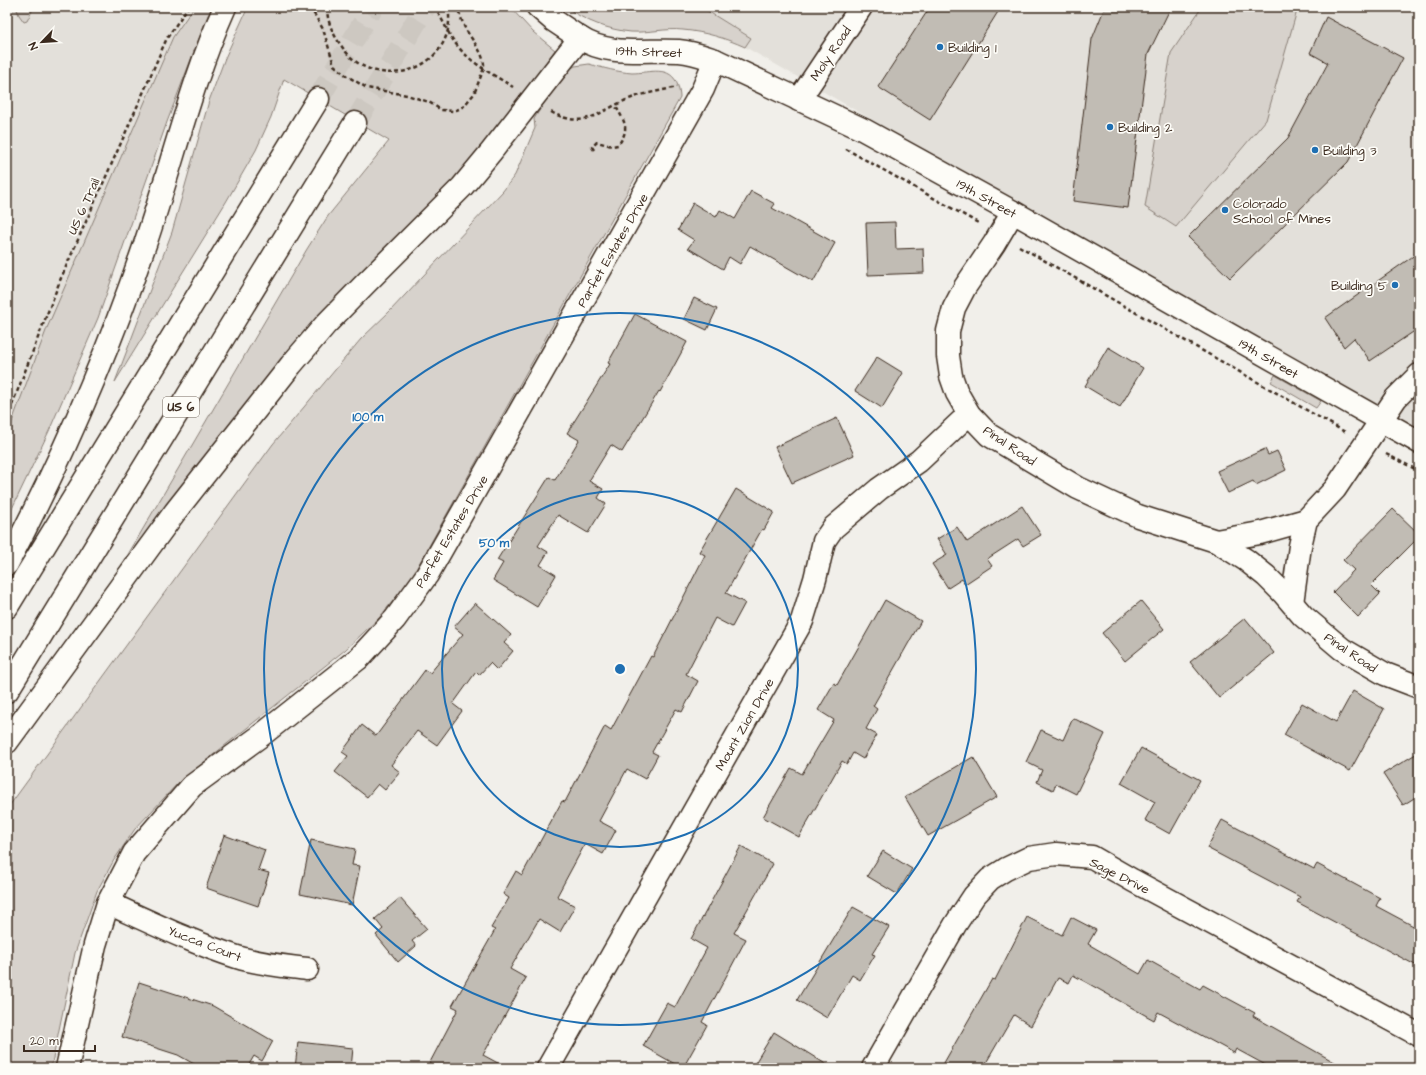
<svg xmlns="http://www.w3.org/2000/svg" width="1426" height="1075" font-family="'Architects Daughter',sans-serif">
<style>
.built{fill:#e3e0da}
.green{fill:#d7d2cc;stroke:#897e75}
.building{fill:#c1bcb4;stroke:#3b2a1e}
.lines{fill:none;stroke-linecap:round;stroke-linejoin:round}
.trunk-tunnel{stroke:#cdc8c1;stroke-width:22;stroke-dasharray:22 11;stroke-linecap:butt}
.minor-casing{stroke:#3b2a1e;stroke-width:25}
.tertiary-casing{stroke:#3b2a1e;stroke-width:25}
.secondary-casing{stroke:#3b2a1e;stroke-width:25}
.trunk-casing{stroke:#3b2a1e;stroke-width:25}
.path{stroke:#3b2a1e;stroke-width:2.5;stroke-dasharray:4 3;stroke-linecap:butt}
.minor{stroke:#fdfcf7;stroke-width:22}
.tertiary{stroke:#fdfcf7;stroke-width:22}
.secondary{stroke:#fdfcf7;stroke-width:22}
.trunk{stroke:#fdfcf7;stroke-width:22}
.ring{fill:none;stroke:#1f6fb2;stroke-width:2}
.poi-dot{fill:#1f6fb2;stroke:#fdfcf7;stroke-width:1.5}
.labels{text-anchor:middle;stroke-width:3.5;stroke-linejoin:round;paint-order:stroke}
.shield{fill:#fdfcf7;stroke:#75695f;stroke-width:1}
.shield-label{font-size:12px;font-weight:bold;fill:#3b2a1e}
.poi-label{font-size:13px;fill:#3b2a1e;stroke:#fdfcf7;text-anchor:start}
.street-label{font-size:13px;fill:#3b2a1e;stroke:#fdfcf7}
.centre{fill:#1f6fb2;stroke:#fdfcf7;stroke-width:2}
.ring-label{font-size:12px;text-anchor:middle;font-weight:bold;fill:#1f6fb2;stroke:#fdfcf7;stroke-width:3.5;stroke-linejoin:round;paint-order:stroke}
</style>
<rect width="100%" height="100%" fill="#f1efea"/>
<filter id="ink" filterUnits="userSpaceOnUse"><feTurbulence type="fractalNoise" baseFrequency=".025" numOctaves="2"/><feDisplacementMap in="SourceGraphic" scale="8" xChannelSelector="R" yChannelSelector="G"/><feConvolveMatrix kernelMatrix="1 2 1 2 8 2 1 2 1" color-interpolation-filters="sRGB"/></filter>
<g filter="url(#ink)">
<g class="built">
<path d="M 7,7 L 213,7 L 208,15 L 167,122 L 98,318 L 49,431 L 7,519 Z"/>
<path d="M 701,7 L 1419,7 L 1419,427 L 1369,401 L 986,185 L 745,47 L 751,38 Z"/>
</g>
<g class="green">
<path d="M 16,7 L 34,7 L 27,21 L 24,22 L 19,15 Z"/>
<path d="M 194,7 L 213,7 L 208,15 L 167,122 L 98,318 L 49,431 L 7,519 L 7,435 L 47,328 L 173,37 Z"/>
<path d="M 248,7 L 510,7 L 533,32 L 555,50 L 510,111 L 456,181 L 106,592 L 307,249 L 328,216 L 389,141 L 284,79 L 271,117 L 256,150 L 226,202 L 115,382 L 172,232 L 209,101 L 225,58 Z"/>
<path d="M 566,7 L 701,7 L 751,38 L 745,47 C 725,38 705,32 683,30 C 666,28 649,33 631,32 C 609,30 584,21 566,7 Z"/>
<path d="M 1202,7 L 1298,7 L 1266,120 L 1176,227 L 1145,207 L 1171,53 Z"/>
<path d="M 589,64 C 603,68 618,72 632,73 C 649,73 671,64 678,86 C 679,90 680,94 680,98 L 410,580 L 379,618 L 345,650 L 179,782 L 135,829 L 114,860 L 97,891 L 75,953 L 51,1068 L 7,1068 L 7,809 L 273,444 L 361,339 L 390,311 L 503,191 L 515,175 L 535,128 L 534,119 L 558,81 L 568,70 L 575,66 Z"/>
<path d="M 1275,375 L 1321,401 L 1316,408 L 1271,382 Z"/>
</g>
<g class="building">
<path d="M 930,7 L 1001,7 L 930,120 L 878,87 Z"/>
<path d="M 1105,7 L 1171,7 L 1148,54 L 1128,208 L 1073,201 L 1092,39 Z"/>
<path d="M 1326,17 L 1403,58 L 1348,162 L 1230,278 L 1188,237 L 1288,138 L 1328,63 L 1310,53 Z"/>
<path d="M 751,191 L 775,204 L 772,208 L 835,243 L 813,282 L 750,246 L 740,264 L 729,257 L 723,269 L 688,248 L 694,240 L 678,230 L 693,203 L 716,217 L 720,210 L 735,219 Z"/>
<path d="M 895,222 L 896,249 L 923,248 L 924,273 L 868,275 L 866,223 Z"/>
<path d="M 1419,252 L 1419,328 L 1370,361 L 1354,338 L 1344,347 L 1325,318 Z"/>
<path d="M 694,298 L 717,309 L 707,330 L 684,319 Z"/>
<path d="M 635,314 L 687,342 L 660,392 L 659,391 L 622,452 L 611,445 L 589,481 L 603,489 L 598,498 L 606,504 L 588,533 L 558,515 L 538,546 L 548,552 L 540,565 L 556,575 L 537,607 L 493,580 L 503,563 L 497,560 L 549,477 L 555,480 L 579,440 L 567,433 L 610,364 L 608,363 Z"/>
<path d="M 1108,347 L 1143,368 L 1120,407 L 1085,386 Z"/>
<path d="M 877,357 L 903,373 L 882,408 L 855,391 Z"/>
<path d="M 837,418 L 854,455 L 792,483 L 775,447 Z"/>
<path d="M 1265,449 L 1268,455 L 1277,451 L 1286,470 L 1256,485 L 1253,481 L 1228,493 L 1217,471 Z"/>
<path d="M 736,489 L 774,512 L 764,530 L 762,529 L 726,593 L 745,603 L 732,627 L 715,618 L 686,674 L 698,681 L 682,712 L 676,709 L 652,752 L 658,755 L 645,779 L 627,769 L 599,821 L 616,830 L 603,854 L 585,844 L 557,896 L 575,906 L 560,932 L 539,919 L 510,969 L 526,978 L 483,1055 L 507,1068 L 427,1068 L 458,1009 L 452,1006 L 495,930 L 491,928 L 509,898 L 503,894 L 516,871 L 522,875 L 562,801 L 565,802 L 605,726 L 611,730 L 651,656 L 653,657 L 705,555 L 699,552 Z"/>
<path d="M 1022,506 L 1041,535 L 1023,546 L 1018,539 L 987,559 L 992,566 L 965,584 L 962,579 L 948,588 L 932,564 L 947,555 L 937,539 L 957,527 L 967,542 Z"/>
<path d="M 1393,509 L 1419,534 L 1419,537 L 1371,585 L 1380,594 L 1358,617 L 1333,592 L 1354,570 L 1343,560 Z"/>
<path d="M 885,600 L 921,621 L 873,706 L 877,709 L 866,729 L 877,735 L 863,759 L 853,753 L 847,764 L 842,761 L 799,837 L 763,817 L 791,768 L 802,774 L 834,720 L 818,710 L 834,683 L 837,685 Z"/>
<path d="M 1141,601 L 1164,629 L 1125,661 L 1102,633 Z"/>
<path d="M 475,603 L 511,635 L 504,643 L 513,651 L 497,670 L 490,663 L 479,675 L 476,672 L 453,704 L 462,711 L 437,745 L 417,731 L 391,765 L 400,772 L 385,790 L 378,784 L 367,797 L 335,772 L 348,756 L 342,752 L 362,725 L 376,736 L 425,670 L 430,673 L 463,634 L 454,627 Z"/>
<path d="M 1245,618 L 1274,653 L 1219,698 L 1190,662 Z"/>
<path d="M 1353,691 L 1384,709 L 1350,771 L 1284,735 L 1302,703 L 1336,722 Z"/>
<path d="M 1073,718 L 1105,734 L 1076,794 L 1056,784 L 1053,790 L 1037,782 L 1042,770 L 1026,762 L 1041,730 L 1063,740 Z"/>
<path d="M 1141,748 L 1200,780 L 1170,834 L 1145,820 L 1155,802 L 1121,783 Z"/>
<path d="M 1419,752 L 1419,795 L 1403,805 L 1383,774 Z"/>
<path d="M 973,757 L 997,797 L 928,836 L 905,797 Z"/>
<path d="M 1222,820 L 1314,869 L 1317,864 L 1380,898 L 1376,906 L 1419,929 L 1419,967 L 1297,902 L 1300,897 L 1207,848 Z"/>
<path d="M 224,835 L 265,850 L 258,870 L 269,873 L 258,906 L 206,888 Z"/>
<path d="M 311,840 L 355,849 L 352,865 L 360,866 L 352,905 L 300,894 Z"/>
<path d="M 741,846 L 773,864 L 734,933 L 746,939 L 702,1022 L 707,1025 L 683,1068 L 682,1068 L 643,1046 L 667,1003 L 675,1007 L 707,948 L 691,939 Z"/>
<path d="M 883,851 L 912,869 L 897,894 L 867,876 Z"/>
<path d="M 400,898 L 427,929 L 412,941 L 416,946 L 398,962 L 376,935 L 383,929 L 375,919 Z"/>
<path d="M 853,907 L 889,927 L 872,954 L 875,955 L 860,980 L 852,975 L 827,1018 L 797,1000 Z"/>
<path d="M 1027,917 L 1062,935 L 1071,917 L 1096,930 L 1088,944 L 1140,974 L 1148,960 L 1200,989 L 1203,985 L 1255,1013 L 1253,1016 L 1345,1068 L 1271,1068 L 1236,1049 L 1234,1053 L 1158,1012 L 1154,1020 L 1073,975 L 1069,983 L 1058,978 L 1031,1026 L 1014,1015 L 983,1068 L 941,1068 L 992,979 L 995,980 Z"/>
<path d="M 139,982 L 213,1006 L 273,1041 L 262,1061 L 254,1056 L 247,1068 L 201,1068 L 178,1055 L 122,1037 Z"/>
<path d="M 774,1032 L 832,1068 L 752,1068 Z"/>
<path d="M 298,1042 L 353,1048 L 351,1068 L 295,1068 Z"/>
</g>
<g class="lines">
<g class="trunk-tunnel">
<path d="M 318,99 L 373,7"/>
<path d="M 355,123 L 425,7"/>
</g>
<g class="minor-casing">
<g id="minor">
<path d="M 799,100 L 861,7"/>
<path d="M 1013,212 L 994,244 L 965,287 L 954,308 L 948,331 L 948,356 L 951,376 L 957,393 L 969,414 L 989,435 L 1078,488 L 1138,516 L 1216,541 L 1246,560 L 1266,576 L 1284,594 L 1303,616 L 1342,649 L 1385,674 L 1419,687"/>
<path d="M 1216,541 L 1260,533 L 1306,520"/>
<path d="M 1292,603 L 1300,546 L 1306,520 L 1335,489 L 1396,398 L 1419,375"/>
<path d="M 108,903 C 150,922 193,943 237,957 C 259,964 284,966 307,969"/>
<path d="M 67,1068 L 95,945 L 108,903 L 134,853 L 192,786 L 259,737 L 359,658 L 395,619 L 427,575 L 703,89 L 715,60"/>
<path d="M 548,1068 L 802,621 L 815,579 L 824,541 L 833,528 L 879,489 L 919,461 L 969,414"/>
<path d="M 873,1068 L 955,925 L 974,896 L 990,879 L 1006,869 L 1029,858 L 1056,854 L 1092,857 L 1132,880 L 1419,1035"/>
</g>
</g>
<g class="tertiary-casing">
<path id="tertiary" d="M 580,38 C 609,57 646,49 679,51 C 692,52 703,56 715,60 L 864,130 L 1013,212 L 1419,442"/>
</g>
<g class="secondary-casing">
<path id="secondary" d="M 538,7 L 553,20 L 580,38"/>
</g>
<g class="trunk-casing">
<g id="trunk">
<path d="M 7,564 C 60,463 106,358 143,250 C 171,170 190,85 225,7"/>
<path d="M 7,607 L 318,99"/>
<path d="M 7,691 C 124,502 238,312 355,123"/>
<path d="M 7,742 L 175,512 L 291,365 L 326,324 L 366,283 L 462,187 L 491,152 L 580,38"/>
</g>
</g>
<g class="path">
<path d="M 310,7 L 323,29 L 334,65 L 347,76 L 367,88 L 407,95 L 429,102 L 441,110 L 453,111 L 462,108 L 474,94 L 484,68 C 485,53 472,41 465,28 C 462,22 460,14 457,7"/>
<path d="M 327,7 C 327,21 332,32 340,44 C 347,54 355,63 367,68 C 409,85 457,54 448,7"/>
<path d="M 434,7 C 443,18 447,33 456,44 C 470,63 494,75 513,87"/>
<path d="M 551,112 C 587,131 599,110 629,99 C 644,93 661,91 677,87"/>
<path d="M 846,149 L 980,224"/>
<path d="M 594,150 L 592,147 L 597,142 L 612,146 L 618,145 C 631,128 624,121 615,105"/>
<path d="M 1019,246 L 1345,432"/>
<path d="M 7,418 L 61,278 L 144,91 L 159,56 L 167,38 L 188,7"/>
<path d="M 1386,454 L 1419,471"/>
</g>
<use href="#minor" class="minor"/>
<use href="#tertiary" class="tertiary"/>
<use href="#secondary" class="secondary"/>
<use href="#trunk" class="trunk"/>
</g>
</g>
<g class="ring">
<circle cx="620" cy="669" r="178"/>
<circle cx="620" cy="669" r="356"/>
</g>
<g class="poi-dot">
<circle cx="940" cy="47" r="4"/>
<circle cx="1110" cy="127" r="4"/>
<circle cx="1315" cy="150" r="4"/>
<circle cx="1225" cy="210" r="4"/>
<circle cx="1395" cy="285" r="4"/>
</g>
<g class="labels">
<rect class="shield" x="163" y="397" width="36" height="20" rx="3"/>
<g class="shield-label">
<text x="181" y="411">US 6</text>
</g>
<g class="poi-label">
<text x="948" y="52">Building 1</text>
<text x="1118" y="132">Building 2</text>
<text x="1323" y="155">Building 3</text>
<text x="1233" y="208">Colorado<tspan x="1233" dy="15">School of Mines</tspan></text>
<text x="1387" y="290" text-anchor="end">Building 5</text>
</g>
<g class="street-label">
<text transform="translate(649 51) rotate(2)" y="5">19th Street</text>
<text transform="translate(830 53) rotate(-56)" y="5">Moly Road</text>
<text transform="translate(987 198) rotate(29)" y="5">19th Street</text>
<text transform="translate(83 206) rotate(-66)" y="5">US 6 Trail</text>
<text transform="translate(612 250) rotate(-60)" y="5">Parfet Estates Drive</text>
<text transform="translate(1269 358) rotate(30)" y="5">19th Street</text>
<text transform="translate(1010 445) rotate(34)" y="5">Pinal Road</text>
<text transform="translate(451 531) rotate(-59)" y="5">Parfet Estates Drive</text>
<text transform="translate(1351 652) rotate(34)" y="5">Pinal Road</text>
<text transform="translate(744 724) rotate(-60)" y="5">Mount Zion Drive</text>
<text transform="translate(1120 875) rotate(27)" y="5">Sage Drive</text>
<text transform="translate(205 943) rotate(21)" y="5">Yucca Court</text>
</g>
</g>
<circle cx="620" cy="669" r="6" class="centre"/>
<g class="ring-label">
<text x="368" y="421">100 m</text>
<text x="494" y="547">50 m</text>
</g>
<rect width="1426" height="1075" fill="none" stroke="#fdfcf7" stroke-width="24"/>
<rect x="12" y="12" width="1402" height="1051" fill="none" stroke="#3b2a1e" stroke-width="1.5" filter="url(#ink)"/>
<g transform="translate(42 42) rotate(245)" stroke="#fdfcf7" stroke-width="3" paint-order="stroke">
<path d="M0-3L7 15L0 10L-7 15Z" fill="#3b2a1e"/>
<text y="-6" font-size="11" font-weight="bold" text-anchor="middle" fill="#3b2a1e">N</text>
</g>
<path d="M24 1045v6h71v-6" fill="none" stroke="#3b2a1e" stroke-width="2"/>
<text x="30" y="1045" font-size="12" fill="#3b2a1e" stroke="#fdfcf7" stroke-width="3" paint-order="stroke">20 m</text>
</svg>
